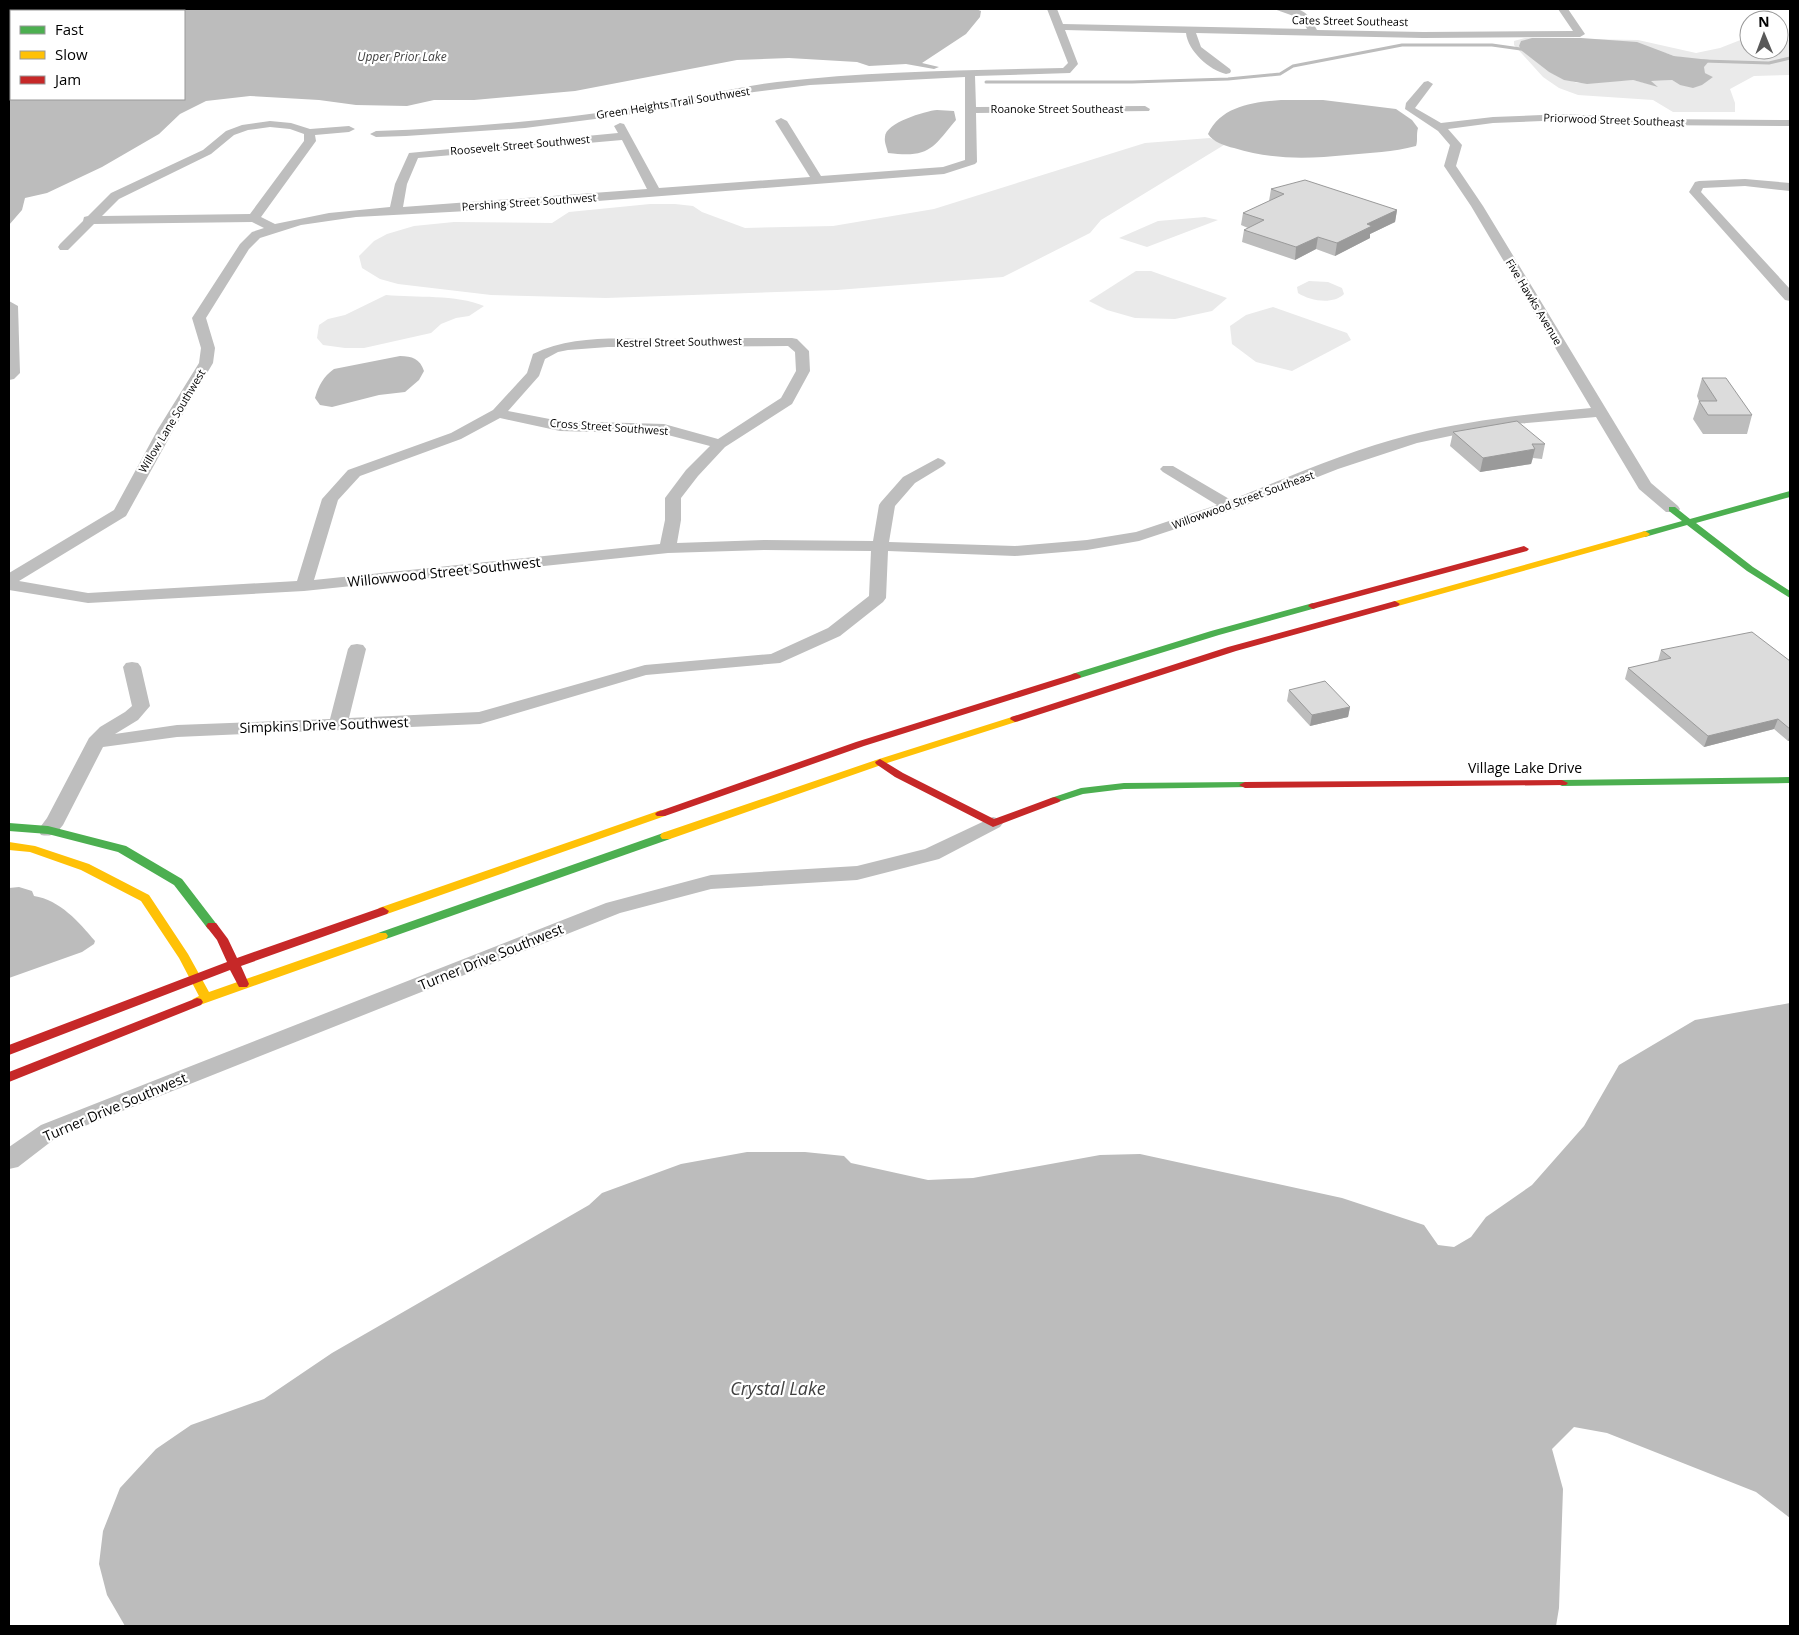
<svg xmlns="http://www.w3.org/2000/svg" width="1799" height="1635" font-family="'Open Sans',sans-serif">
<style>
.green{fill:#eaeaea;fill-rule:evenodd}
.water{fill:#bcbcbc}
.lines{fill:none;stroke-linecap:round;stroke-linejoin:round}
.stream{stroke:#bcbcbc;stroke-width:3}
.street{fill:#bebebe;fill-rule:evenodd}
.fast{fill:#4caf50;fill-rule:evenodd}
.slow{fill:#ffc107;fill-rule:evenodd}
.jam{fill:#c62828;fill-rule:evenodd}
.wall{fill:#bdbdbd}
.shaded-wall{fill:#9a9a9a}
.building{fill:#dcdcdc;stroke:#9a9a9a}
.labels{text-anchor:middle;stroke-width:4.5;stroke-linejoin:round;paint-order:stroke}
.far-street-label{font-size:11px;fill:#000;stroke:#fff}
.far-water-label{font-size:12px;font-style:italic;fill:#404040;stroke:#fff}
.street-label{font-size:14px;fill:#000;stroke:#fff}
.near-water-label{font-size:18px;font-style:italic;fill:#404040;stroke:#fff}
</style>
<rect width="100%" height="100%" fill="#fff"/>
<g class="green">
<path d="M 1525,38 L 1638,40 L 1696,53 L 1720,48 L 1743,39 L 1749,39 L 1749,50 L 1779,50 L 1779,39 L 1790,40 L 1790,75 L 1754,76 L 1730,89 L 1735,103 L 1735,112 L 1673,112 L 1653,100 L 1578,95 L 1559,88 L 1543,77 L 1514,45 L 1514,41 ZM 1666,53 L 1674,56 L 1709,61 L 1703,67 L 1705,73 L 1713,77 L 1680,85 L 1672,80 L 1650,81 L 1657,86 L 1633,80 L 1577,83 L 1549,72 L 1532,58 Z"/>
<path d="M 1210,138 L 1224,145 L 1101,220 L 1090,233 L 1003,277 L 837,290 L 606,298 L 491,295 L 398,284 L 380,279 L 362,268 L 359,256 L 374,241 L 387,234 L 414,226 L 454,222 L 552,223 L 569,212 L 650,204 L 675,204 L 693,206 L 702,212 L 745,228 L 833,226 L 934,209 L 1145,143 Z"/>
<path d="M 1205,217 L 1218,220 L 1147,247 L 1119,238 L 1158,221 Z"/>
<path d="M 1136,271 L 1151,271 L 1227,298 L 1212,311 L 1175,319 L 1135,318 L 1107,310 L 1089,301 Z"/>
<path d="M 1309,281 L 1328,282 L 1342,288 L 1344,294 C 1333,305 1310,301 1298,293 L 1297,287 Z"/>
<path d="M 386,295 C 416,298 456,294 484,306 L 469,316 L 456,318 L 441,324 L 431,333 L 364,348 L 345,348 L 323,345 L 317,338 L 319,325 L 328,319 L 345,315 Z"/>
<path d="M 1273,307 L 1347,333 L 1351,340 L 1292,371 L 1256,362 L 1232,344 L 1230,326 L 1246,315 Z"/>
</g>
<g class="water">
<path d="M 9,9 L 976,9 L 981,11 L 980,17 L 966,34 L 922,63 L 939,67 L 934,69 L 906,64 L 869,66 L 857,62 L 789,58 L 737,60 L 575,91 L 474,100 L 434,100 L 407,106 L 356,105 L 319,100 L 250,96 L 206,101 L 180,114 L 159,134 L 102,167 L 47,193 L 25,198 L 22,210 L 9,225 L 9,82 L 11,80 L 11,99 L 184,99 L 184,11 L 11,11 L 11,74 L 9,73 Z"/>
<path d="M 1532,38 L 1581,38 L 1637,42 L 1674,56 L 1710,60 L 1704,67 L 1705,73 L 1713,77 L 1702,85 L 1693,88 L 1680,85 L 1672,80 L 1651,81 L 1658,87 L 1633,80 L 1587,84 L 1564,80 L 1549,72 L 1522,51 L 1519,46 L 1521,41 Z"/>
<path d="M 1281,100 L 1323,100 L 1396,109 L 1412,120 L 1418,128 C 1416,135 1418,140 1416,146 C 1393,152 1370,153 1347,155 C 1308,159 1272,160 1234,148 C 1225,146 1213,142 1208,134 C 1221,106 1253,102 1281,100 Z"/>
<path d="M 937,110 L 954,111 L 956,120 C 932,149 929,158 888,153 C 887,148 884,142 885,137 C 885,123 925,111 937,110 Z"/>
<path d="M 400,356 C 412,356 420,359 424,371 L 419,380 L 405,392 L 379,395 L 332,407 L 320,405 L 315,398 C 319,385 323,377 334,369 Z"/>
<path d="M 19,887 L 32,891 L 34,896 C 60,900 79,922 95,941 L 94,944 L 82,952 L 9,978 L 9,888 Z"/>
<path d="M 1790,1003 L 1790,1518 L 1756,1492 L 1607,1433 L 1574,1427 L 1552,1449 L 1563,1489 L 1559,1608 L 1556,1626 L 125,1626 L 107,1595 L 99,1564 L 103,1531 L 120,1488 L 156,1449 L 191,1425 L 264,1399 L 332,1353 L 589,1205 L 602,1193 L 681,1164 L 747,1152 L 805,1152 L 844,1156 L 851,1163 L 928,1180 L 950,1179 L 973,1178 L 1100,1155 L 1140,1154 L 1342,1198 L 1424,1225 L 1438,1245 L 1454,1247 L 1471,1237 L 1486,1217 L 1532,1185 L 1584,1126 L 1619,1065 L 1695,1020 Z"/>
</g>
<g class="lines">
<g class="stream">
<path d="M 1703,61 L 1769,63 L 1790,58"/>
<path d="M 986,82 L 1132,82 L 1228,79 L 1280,74 L 1293,66 L 1402,45 L 1492,45 L 1527,50"/>
</g>
<g class="street">
<path d="M 1047,9 L 1057,9 L 1063,24 L 1307,29 L 1302,19 L 1274,9 C 1298,7 1306,7 1317,30 L 1423,32 L 1573,31 L 1558,9 L 1568,9 L 1585,34 L 1580,37 L 1423,38 L 1196,33 L 1201,47 L 1230,69 L 1231,71 L 1230,73 L 1226,74 C 1209,70 1188,51 1186,33 L 1065,30 L 1078,64 L 1070,73 L 975,76 L 976,107 L 1145,106 L 1150,109 L 1149,111 L 976,113 L 977,162 L 975,164 L 944,174 L 468,211 L 356,217 L 301,225 L 260,238 L 249,249 L 206,318 L 215,348 L 213,363 L 174,429 L 126,516 L 19,581 L 88,593 L 297,581 L 322,499 L 348,470 L 451,433 L 493,410 L 527,373 L 533,354 C 573,334 621,339 665,339 C 707,338 750,338 792,338 L 797,339 L 809,351 L 810,371 L 792,404 L 725,447 L 698,476 L 681,498 L 681,520 L 677,543 L 764,540 L 873,541 L 879,505 L 881,502 L 903,477 L 938,458 L 943,460 L 946,463 L 943,466 L 915,483 L 895,506 L 889,542 L 1015,546 L 1087,540 L 1136,532 L 1217,505 L 1163,472 L 1160,469 L 1163,466 L 1173,466 L 1231,500 C 1289,477 1350,450 1410,435 C 1470,420 1530,414 1591,408 L 1471,206 L 1444,166 L 1450,145 L 1438,131 L 1405,109 L 1406,103 L 1424,82 L 1428,81 L 1433,84 L 1415,108 L 1441,123 L 1493,117 L 1566,114 L 1644,119 L 1790,120 L 1790,126 L 1644,125 L 1566,120 L 1493,123 L 1448,129 L 1462,145 L 1456,166 L 1483,206 L 1651,483 L 1678,506 L 1680,509 L 1678,512 L 1666,512 L 1639,489 L 1596,417 L 1502,425 L 1417,443 L 1338,469 L 1236,509 L 1139,541 L 1087,550 L 1015,556 L 888,551 L 886,598 L 883,602 L 840,636 L 780,663 L 646,675 L 480,724 L 177,737 L 103,747 L 63,825 C 56,834 52,837 41,835 L 38,830 L 47,818 L 89,738 L 100,727 L 125,712 L 132,706 L 123,667 L 126,663 L 132,662 L 138,663 L 141,667 L 150,706 L 138,720 L 115,734 L 177,725 L 330,719 L 348,649 L 351,645 L 357,644 L 363,645 L 366,649 L 349,718 L 479,712 L 645,665 L 771,654 L 828,628 L 869,596 L 871,551 L 764,550 L 668,553 L 304,591 L 88,603 L 9,590 L 9,573 L 114,510 L 158,429 L 199,363 L 201,348 L 192,318 L 240,244 L 252,232 L 264,228 L 252,222 L 94,224 L 68,250 L 60,250 L 58,247 L 60,244 L 83,221 L 84,217 L 88,216 L 111,193 L 203,150 L 226,131 L 242,125 L 270,121 L 291,123 L 310,129 L 349,126 L 355,129 L 349,132 L 315,135 L 316,141 L 261,217 L 275,224 L 329,213 L 390,207 L 395,184 L 409,153 L 618,133 L 614,126 L 620,123 L 624,124 L 659,188 L 810,177 L 775,121 L 781,118 L 787,121 L 821,176 L 943,167 L 965,160 L 965,77 L 810,85 L 754,92 L 634,114 L 525,128 L 406,136 L 376,137 L 370,134 L 376,131 C 461,128 547,121 632,108 C 680,101 728,88 777,82 C 872,71 967,70 1063,68 L 1068,63 ZM 270,127 L 290,129 L 304,134 L 304,141 L 250,214 L 102,216 L 119,199 L 211,154 L 234,135 L 248,130 ZM 622,140 L 647,189 L 403,207 L 407,184 L 418,158 ZM 788,346 L 795,352 L 796,371 L 781,398 L 718,439 L 664,424 L 560,421 L 508,411 L 539,376 L 545,359 L 558,352 L 568,350 L 608,347 ZM 500,418 L 560,431 L 664,434 L 710,446 L 686,470 L 665,498 L 665,520 L 660,544 L 314,580 L 338,500 L 360,476 L 461,439 Z"/>
<path d="M 1745,179 L 1790,183 L 1790,191 L 1745,186 L 1703,188 L 1701,192 L 1790,289 L 1790,301 L 1785,300 L 1689,192 L 1695,182 L 1699,181 Z"/>
<path d="M 9,301 L 18,306 L 20,373 L 14,379 L 9,380 Z"/>
<path d="M 993,817 L 1000,819 L 1003,823 L 1000,827 L 939,859 L 857,880 L 711,889 L 620,913 L 57,1137 L 18,1167 L 9,1169 L 9,1147 L 41,1125 L 606,903 L 711,875 L 857,866 L 925,849 Z"/>
</g>
<g class="fast">
<path d="M 1790,491 L 1790,497 L 1696,523 L 1753,567 L 1790,591 L 1790,598 L 1747,571 L 1687,525 L 1645,537 L 1640,534 L 1642,532 L 1682,521 L 1669,511 L 1669,507 L 1675,507 L 1690,519 Z"/>
<path d="M 1313,603 L 1318,606 L 1316,608 L 1219,635 L 1080,678 L 1072,678 L 1071,676 L 1072,674 L 1211,631 Z"/>
<path d="M 1790,777 L 1790,783 L 1562,786 L 1556,783 L 1562,780 Z"/>
<path d="M 1245,782 L 1249,783 L 1251,785 L 1249,787 L 1124,789 L 1083,794 L 1055,803 L 1049,800 L 1051,798 L 1081,788 L 1124,783 Z"/>
<path d="M 9,823 L 48,826 L 126,846 L 182,879 L 218,926 L 212,930 L 208,929 L 174,885 L 118,852 L 48,834 L 9,831 Z"/>
<path d="M 666,832 L 670,833 L 672,836 L 670,839 L 386,939 L 378,939 L 376,936 L 378,933 Z"/>
</g>
<g class="slow">
<path d="M 1645,531 L 1650,534 L 1648,536 L 1398,606 L 1395,607 L 1390,604 L 1392,602 Z"/>
<path d="M 1015,716 L 1020,719 L 1019,721 L 884,764 L 670,839 L 662,839 L 660,836 L 662,833 L 876,760 Z"/>
<path d="M 661,810 L 667,814 L 665,816 L 387,914 L 379,914 L 377,911 L 379,908 Z"/>
<path d="M 9,842 L 35,846 L 89,864 L 149,895 L 188,954 L 209,992 L 378,933 L 386,933 L 388,936 L 386,939 L 197,1006 L 193,1005 L 191,1002 L 193,999 L 199,996 L 179,958 L 141,901 L 81,870 L 30,852 L 9,850 Z"/>
</g>
<g class="jam">
<path d="M 1524,546 L 1529,549 L 1527,551 L 1316,608 L 1313,609 L 1308,606 L 1310,604 Z"/>
<path d="M 1395,601 L 1400,604 L 1398,606 L 1236,651 L 1019,721 L 1015,722 L 1010,719 L 1011,717 L 1228,647 Z"/>
<path d="M 1076,673 L 1081,676 L 1080,678 L 864,746 L 665,816 L 657,816 L 655,814 L 657,812 L 856,742 Z"/>
<path d="M 880,759 L 903,773 L 994,819 L 1051,798 L 1055,797 L 1061,800 L 1059,802 L 993,827 L 895,777 L 876,764 L 875,762 Z"/>
<path d="M 1562,780 L 1568,783 L 1566,785 L 1245,788 L 1239,785 L 1245,782 Z"/>
<path d="M 383,907 L 389,911 L 387,914 L 241,966 L 249,984 L 247,987 L 239,987 L 230,970 L 9,1055 L 9,1045 L 227,962 L 217,940 L 206,926 L 208,923 L 216,923 L 228,939 L 237,958 Z"/>
<path d="M 197,998 L 201,999 L 203,1002 L 201,1005 L 9,1082 L 9,1072 Z"/>
</g>
</g>
<g class="wall">
<path d="M 1271,189 L 1397,210 L 1395,222 L 1370,234 L 1370,238 L 1335,256 L 1316,249 L 1295,260 L 1242,242 L 1244,230 L 1248,228 L 1241,225 L 1243,213 L 1269,201 Z"/>
<path d="M 1702,378 L 1752,415 L 1747,434 L 1703,434 L 1693,419 L 1699,401 L 1697,396 Z"/>
<path d="M 1453,432 L 1545,444 L 1542,459 L 1533,458 L 1531,464 L 1480,472 L 1450,446 Z"/>
<path d="M 1661,650 L 1790,661 L 1790,740 L 1788,741 L 1774,729 L 1704,747 L 1625,679 L 1628,668 L 1659,661 L 1658,661 Z"/>
<path d="M 1289,690 L 1350,707 L 1348,717 L 1310,726 L 1287,701 Z"/>
</g>
<g class="shaded-wall">
<path d="M 1397,210 L 1395,222 L 1370,234 L 1370,238 L 1335,256 L 1337,243 L 1367,224 Z"/>
<path d="M 1318,237 L 1316,249 L 1295,260 L 1296,247 Z"/>
<path d="M 1535,449 L 1531,464 L 1480,472 L 1483,458 Z"/>
<path d="M 1350,707 L 1348,717 L 1310,726 L 1312,715 Z"/>
<path d="M 1778,719 L 1774,729 L 1704,747 L 1708,736 Z"/>
<path d="M 1790,734 L 1790,740 L 1788,741 Z"/>
</g>
<g class="building">
<path d="M 1305,180 L 1397,210 L 1367,224 L 1372,226 L 1337,243 L 1318,237 L 1296,247 L 1244,230 L 1264,220 L 1243,213 L 1284,194 L 1271,189 Z"/>
<path d="M 1702,378 L 1726,378 L 1752,415 L 1708,415 L 1699,401 L 1717,401 Z"/>
<path d="M 1517,421 L 1545,444 L 1532,444 L 1535,449 L 1483,458 L 1453,432 Z"/>
<path d="M 1752,632 L 1790,661 L 1790,729 L 1778,719 L 1708,736 L 1628,668 L 1671,658 L 1661,650 Z"/>
<path d="M 1325,681 L 1350,707 L 1312,715 L 1289,690 Z"/>
</g>
<g class="labels">
<g class="far-street-label">
<text transform="translate(1350 21) rotate(1)" y="4">Cates Street Southeast</text>
<text transform="translate(673 103) rotate(-9)" y="4">Green Heights Trail Southwest</text>
<text x="1057" y="113">Roanoke Street Southeast</text>
<text transform="translate(1614 120) rotate(2)" y="4">Priorwood Street Southeast</text>
<text transform="translate(520 145) rotate(-5)" y="4">Roosevelt Street Southwest</text>
<text transform="translate(529 202) rotate(-4)" y="4">Pershing Street Southwest</text>
<text transform="translate(1534 302) rotate(59)" y="4">Five Hawks Avenue</text>
<text transform="translate(679 342) rotate(-1)" y="4">Kestrel Street Southwest</text>
<text transform="translate(172 421) rotate(-59)" y="4">Willow Lane Southwest</text>
<text transform="translate(609 427) rotate(4)" y="4">Cross Street Southwest</text>
<text transform="translate(1243 500) rotate(-20)" y="4">Willowwood Street Southeast</text>
</g>
<g class="far-water-label">
<text x="402" y="61">Upper Prior Lake</text>
</g>
<g class="street-label">
<text transform="translate(444 572) rotate(-6)" y="5">Willowwood Street Southwest</text>
<text transform="translate(324 725) rotate(-2)" y="5">Simpkins Drive Southwest</text>
<text x="1525" y="773">Village Lake Drive</text>
<text transform="translate(491 957) rotate(-22)" y="5">Turner Drive Southwest</text>
<text transform="translate(115 1107) rotate(-23)" y="5">Turner Drive Southwest</text>
</g>
<g class="near-water-label">
<text x="778" y="1395">Crystal Lake</text>
</g>
</g>
<rect width="1799" height="1635" fill="none" stroke="#000000" stroke-width="20"/>
<rect x="10" y="10" width="175" height="90" fill="#ffffff" stroke="#999999"/>
<rect x="20" y="26" width="25" height="8" fill="#4caf50" stroke="#999999"/>
<text x="55" y="35" font-size="15" fill="#000000">Fast</text>
<rect x="20" y="51" width="25" height="8" fill="#ffc107" stroke="#999999"/>
<text x="55" y="60" font-size="15" fill="#000000">Slow</text>
<rect x="20" y="76" width="25" height="8" fill="#c62828" stroke="#999999"/>
<text x="55" y="85" font-size="15" fill="#000000">Jam</text>
<g transform="translate(1764 35) rotate(359)"><circle r="24" fill="#ffffff" stroke="#999999"/>
<path d="M0-4L9 19L0 12L-9 19Z" fill="#595959"/>
<text y="-8" font-size="14" font-weight="bold" text-anchor="middle" fill="#000000">N</text>
</g>
</svg>
